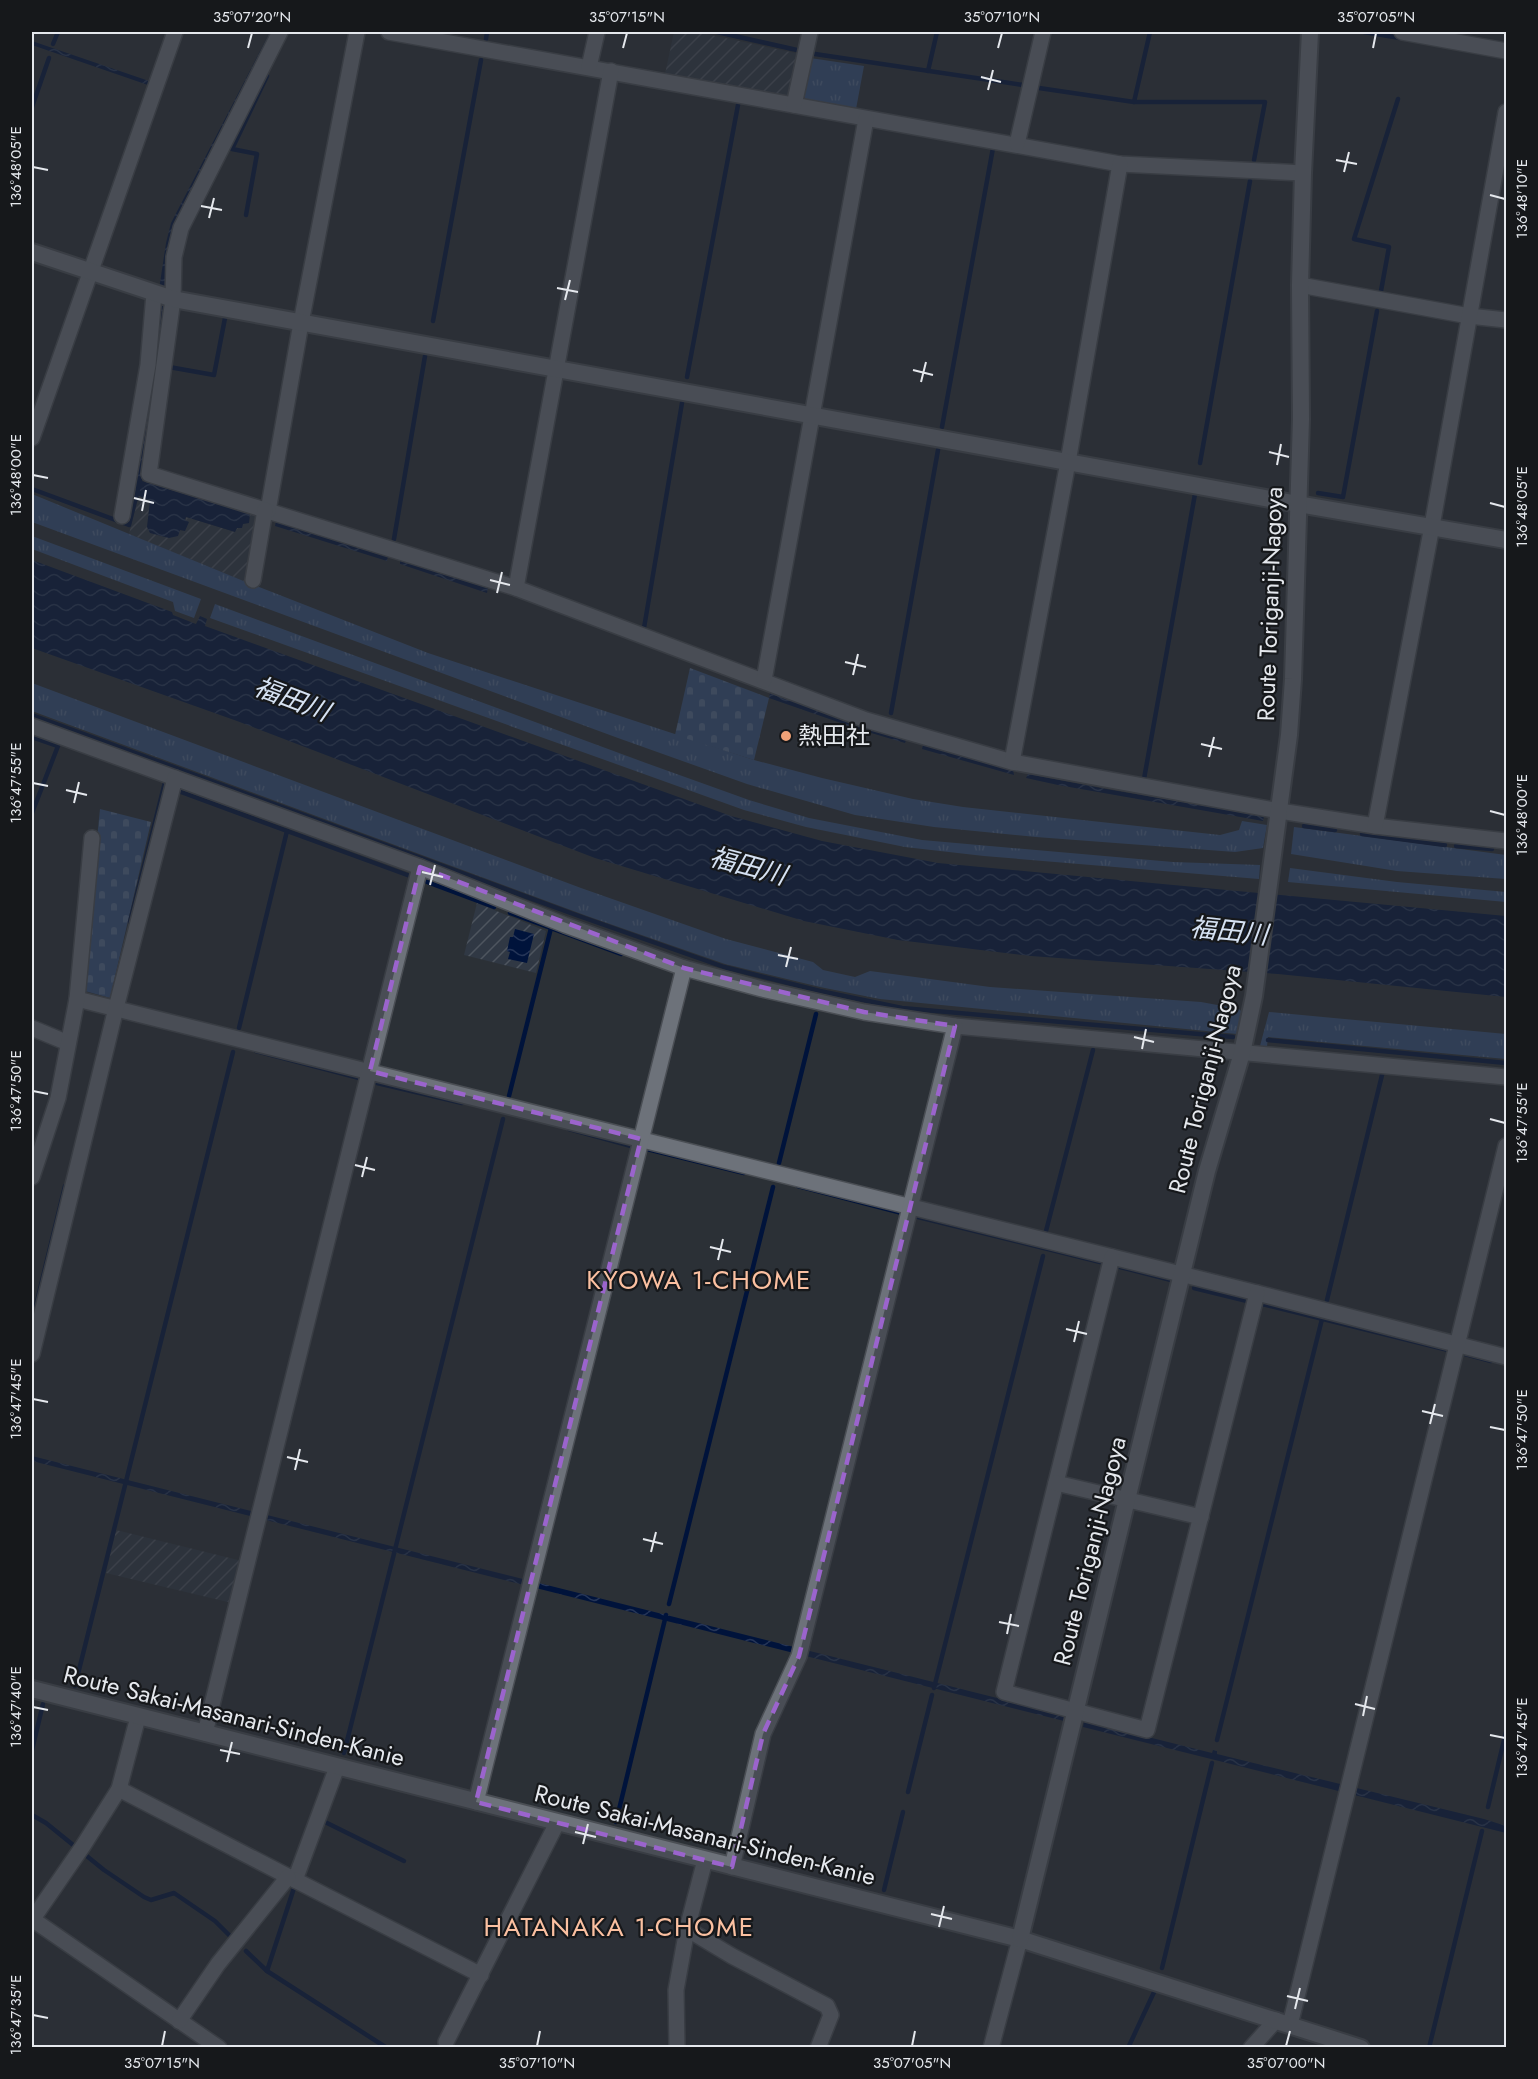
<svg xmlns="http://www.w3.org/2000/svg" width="1538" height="2079" font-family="Jost,'Noto Sans JP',sans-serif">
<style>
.industrial{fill:url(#industrial-furrows)}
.grass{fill:url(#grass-tufts)}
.cemetery{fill:url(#cemetery-stones)}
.water{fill:url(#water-waves)}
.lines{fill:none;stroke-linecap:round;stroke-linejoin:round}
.stream{stroke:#00133b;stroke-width:4.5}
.minor-casing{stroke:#4a4e54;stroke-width:18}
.tertiary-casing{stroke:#4a4e54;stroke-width:20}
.secondary-casing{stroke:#4a4e54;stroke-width:20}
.minor{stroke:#6d727a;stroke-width:15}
.tertiary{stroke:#6d727a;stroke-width:16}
.secondary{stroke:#6d727a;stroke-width:16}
.marked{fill:none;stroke:#9b64cd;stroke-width:4.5;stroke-dasharray:12 8;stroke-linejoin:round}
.ticks{fill:none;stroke:#e5e8ed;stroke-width:2}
.poi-dot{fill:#f0a278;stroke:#16181b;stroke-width:2}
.labels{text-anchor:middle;stroke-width:4.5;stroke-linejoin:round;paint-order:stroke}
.street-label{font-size:24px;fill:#e5e8ed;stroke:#16181b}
.poi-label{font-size:24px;fill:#e5e8ed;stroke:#16181b;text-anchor:start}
.water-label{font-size:26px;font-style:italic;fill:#d6e2f3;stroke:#16181b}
.neighbourhood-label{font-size:26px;letter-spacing:1.5px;fill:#fbc0a1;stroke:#16181b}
.neatline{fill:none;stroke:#e5e8ed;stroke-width:2}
.ticks-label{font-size:15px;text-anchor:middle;fill:#e5e8ed}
</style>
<defs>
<pattern id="industrial-furrows" width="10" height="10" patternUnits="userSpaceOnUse" patternTransform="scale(1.5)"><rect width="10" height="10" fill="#303844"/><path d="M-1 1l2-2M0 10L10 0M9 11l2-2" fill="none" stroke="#4e555f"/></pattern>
<pattern id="grass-tufts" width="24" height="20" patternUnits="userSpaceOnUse" patternTransform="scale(1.5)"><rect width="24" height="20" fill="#37517a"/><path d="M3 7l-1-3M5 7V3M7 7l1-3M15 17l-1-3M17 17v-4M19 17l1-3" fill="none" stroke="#546a8d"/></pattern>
<pattern id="cemetery-stones" width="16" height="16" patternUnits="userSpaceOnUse" patternTransform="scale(1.5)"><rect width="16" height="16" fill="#37517a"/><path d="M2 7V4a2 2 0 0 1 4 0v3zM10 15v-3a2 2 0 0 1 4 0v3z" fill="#546a8d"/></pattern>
<pattern id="water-waves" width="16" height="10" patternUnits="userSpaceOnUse" patternTransform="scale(1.5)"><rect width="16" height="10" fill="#00133b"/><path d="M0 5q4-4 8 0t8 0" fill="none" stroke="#253558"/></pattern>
</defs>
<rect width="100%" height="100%" fill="#2b3036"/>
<g class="industrial">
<path d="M 674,32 L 697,32 L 800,54 L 792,93 L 786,97 L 665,74 Z"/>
<path d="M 139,495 L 150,501 L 147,527 L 185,531 L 186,517 L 235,532 L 237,528 L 243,524 L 249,523 L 250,514 L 256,515 L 258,518 L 246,582 L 129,534 Z"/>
<path d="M 477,903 L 546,931 L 536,973 L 464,955 Z"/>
<path d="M 116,1530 L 242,1561 L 232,1603 L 106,1573 Z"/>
</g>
<g class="grass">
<path d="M 810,58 L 864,66 L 856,109 L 806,100 L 802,92 Z"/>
<path d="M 32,494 L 246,582 L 428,653 L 754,760 L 822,778 L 913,799 L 963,807 L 1220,835 L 1239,830 L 1242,821 L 1267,825 L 1263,848 L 1235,852 L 1036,837 L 934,827 L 855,815 L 747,784 L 618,738 L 32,522 Z"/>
<path d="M 32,536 L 201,599 L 194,618 L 175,611 L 173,602 L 32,549 Z"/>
<path d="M 215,604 L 646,763 L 749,800 L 809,818 L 922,840 L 1173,862 L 1260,865 L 1259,879 L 984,856 L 905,847 L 806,827 L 744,810 L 210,618 Z"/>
<path d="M 32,683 L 581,888 L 726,939 L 813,962 L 823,970 L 855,977 L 870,971 L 990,987 L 1201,1002 L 1239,1009 L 1243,1013 L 1237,1034 L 880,999 L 820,987 L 725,964 L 587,916 L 32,711 Z"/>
<path d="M 1294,827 L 1506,855 L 1506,879 L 1397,871 L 1291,854 Z"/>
<path d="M 1290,868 L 1397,882 L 1506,892 L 1506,902 L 1288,882 Z"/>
<path d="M 1269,1012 L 1506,1034 L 1506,1059 L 1268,1037 L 1267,1046 L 1260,1046 Z"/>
</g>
<g class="cemetery">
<path d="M 690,668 L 769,698 L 754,760 L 675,735 Z"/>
<path d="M 100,809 L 151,822 L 110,998 L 85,991 L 82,986 Z"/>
</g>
<g class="water">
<path d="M 270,32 L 276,32 L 179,220 L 142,481 L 250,514 L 249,523 L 243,524 L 242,528 L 237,528 L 235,532 L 186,517 L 185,520 L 189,522 L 185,531 L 180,530 L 178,536 L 169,538 L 150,533 L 147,527 L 150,501 L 133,493 L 160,304 L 160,283 L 166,243 L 171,223 Z"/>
<path d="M 32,41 L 149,81 L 148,85 L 32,45 Z"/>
<path d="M 276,521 L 388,556 L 387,561 L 275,526 Z"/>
<path d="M 32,560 L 172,612 L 173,615 L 196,624 L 200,616 L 207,619 L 205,626 L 731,816 L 822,841 L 938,863 L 1506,916 L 1506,997 L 1278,974 L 1031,956 L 898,940 L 804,921 L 595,858 L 237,721 L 32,648 Z"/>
<path d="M 400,560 L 488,588 L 487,593 L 400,564 Z"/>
<path d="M 770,693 L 862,727 L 906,740 L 905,743 L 861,730 L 769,698 Z"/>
<path d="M 923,745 L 1013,770 L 1014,775 L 922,749 Z"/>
<path d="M 1028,774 L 1106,789 L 1264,816 L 1263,821 L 1058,785 L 1026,778 Z"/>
<path d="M 515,929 L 534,934 L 527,963 L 508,959 L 510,952 L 507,951 L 510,937 L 513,937 Z"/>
<path d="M 32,1456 L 1065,1715 L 1064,1721 L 32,1461 Z"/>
<path d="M 1084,1721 L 1212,1753 L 1213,1750 L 1217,1751 L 1217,1754 L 1484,1819 L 1506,1826 L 1506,1833 L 1083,1727 Z"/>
</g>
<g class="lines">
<g class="stream">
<path d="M 717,32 L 797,50"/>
<path d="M 1364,32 L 1400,38"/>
<path d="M 486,39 L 487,32"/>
<path d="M 53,44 L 58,32"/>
<path d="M 815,54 L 1023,85"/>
<path d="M 928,71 L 937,32"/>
<path d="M 1039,88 L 1134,102 L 1265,102 L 1254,160"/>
<path d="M 1134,102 L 1150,32"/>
<path d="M 32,107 L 49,58"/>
<path d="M 246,215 L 257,154 L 232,149 L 267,76"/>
<path d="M 1381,291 L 1389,247 L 1354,239 L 1398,99"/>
<path d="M 433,321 L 481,60"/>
<path d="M 169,367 L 214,375 L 225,318"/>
<path d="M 687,377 L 738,105"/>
<path d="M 942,427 L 993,148"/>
<path d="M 1200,463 L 1250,181"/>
<path d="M 32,489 L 129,525 L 138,489"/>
<path d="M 1318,493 L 1343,497 L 1377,311"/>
<path d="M 394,539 L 425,356"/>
<path d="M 644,628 L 682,403"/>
<path d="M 891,713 L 938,450"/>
<path d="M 32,715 L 576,915 L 724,967 L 820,991 L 902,1008 L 1233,1037"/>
<path d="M 32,737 L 58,746 L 32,813"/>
<path d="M 1144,779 L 1195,494"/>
<path d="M 181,792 L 410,876"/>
<path d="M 1304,826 L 1335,830"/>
<path d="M 1362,834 L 1445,845"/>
<path d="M 1456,846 L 1492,849"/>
<path d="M 427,882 L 494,907"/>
<path d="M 510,913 L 621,954"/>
<path d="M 130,922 L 165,782"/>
<path d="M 239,1028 L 287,831"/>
<path d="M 1268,1040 L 1506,1063"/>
<path d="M 256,1051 L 359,1078"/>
<path d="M 377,1083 L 462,1103"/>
<path d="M 509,1096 L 551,928"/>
<path d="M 569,1129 L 631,1146"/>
<path d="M 647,1149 L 744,1173"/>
<path d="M 779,1163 L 816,1014"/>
<path d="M 798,1186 L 902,1213"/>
<path d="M 918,1217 L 1100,1262"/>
<path d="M 1046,1231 L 1093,1050"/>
<path d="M 1120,1267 L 1171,1280"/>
<path d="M 1194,1288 L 1247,1301"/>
<path d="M 1327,1300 L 1383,1071"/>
<path d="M 1262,1304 L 1448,1350"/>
<path d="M 32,1322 L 65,1186"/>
<path d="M 1465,1354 L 1491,1361"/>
<path d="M 669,1604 L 773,1187"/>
<path d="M 75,1686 L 233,1052"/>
<path d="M 934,1688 L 1043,1256"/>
<path d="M 1217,1740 L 1322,1319"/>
<path d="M 32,1750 L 43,1704"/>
<path d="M 344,1753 L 503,1119"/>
<path d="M 908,1792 L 932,1695"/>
<path d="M 1488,1807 L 1506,1732"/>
<path d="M 32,1815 L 46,1823 L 104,1870 L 144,1897 L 151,1900 L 174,1893 L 215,1921 L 233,1939"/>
<path d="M 323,1821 L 404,1861"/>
<path d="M 616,1822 L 666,1615"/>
<path d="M 884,1890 L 903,1812"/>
<path d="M 246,1951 L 267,1971 L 387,2048"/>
<path d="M 1162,1968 L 1212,1763"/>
<path d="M 267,1971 L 294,1888"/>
<path d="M 1128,2048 L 1155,1990"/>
<path d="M 1429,2048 L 1482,1831"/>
</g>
<g class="minor-casing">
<g id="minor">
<path d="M 357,32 L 301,323 L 268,511 L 516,588 L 866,720 L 1012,762 L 1280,811 L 1375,826 L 1506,841"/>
<path d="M 389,32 L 1120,164 L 1303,173"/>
<path d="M 1402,32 L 1506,51"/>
<path d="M 589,67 L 597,32"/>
<path d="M 794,105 L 810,32"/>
<path d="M 1017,144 L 1043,32"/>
<path d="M 1300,285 L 1469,316 L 1506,320"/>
<path d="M 32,438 L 175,32"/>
<path d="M 268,511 L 149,474 L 173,299 L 174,257 L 181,228 L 280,32"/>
<path d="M 122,516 L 148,365 L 154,294"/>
<path d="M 253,580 L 265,510"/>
<path d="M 516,588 L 611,71"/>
<path d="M 764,680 L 866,119"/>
<path d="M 32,726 L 175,778"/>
<path d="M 1012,762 L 1068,462 L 1120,164"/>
<path d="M 1375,826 L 1432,526 L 1506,112"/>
<path d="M 77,999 L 1257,1293 L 1506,1357"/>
<path d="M 32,1028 L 68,1043"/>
<path d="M 32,1177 L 58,1098 L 77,999 L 92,838"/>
<path d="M 1112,1257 L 1004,1692 L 1147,1730 L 1257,1293"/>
<path d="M 32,1354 L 116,1008 L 175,778 L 420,867 L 565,925 L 684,968 L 762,989 L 864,1012 L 955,1026 L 1506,1077"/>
<path d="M 1056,1483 L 1201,1517"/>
<path d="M 205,1733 L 420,867"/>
<path d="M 119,1789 L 295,1880 L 337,1767"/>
<path d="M 476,1802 L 684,968"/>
<path d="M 732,1867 L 763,1734 L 799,1656 L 955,1026"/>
<path d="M 295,1880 L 481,1975"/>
<path d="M 32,1919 L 219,2048"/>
<path d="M 32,1920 L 83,1846 L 119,1789 L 138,1717"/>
<path d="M 687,1929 L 732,1956 L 827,2006 L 831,2015 L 818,2048"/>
<path d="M 179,2021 L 218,1964 L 288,1877"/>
<path d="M 1290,2025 L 1506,1146"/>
<path d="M 446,2042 L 557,1823"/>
<path d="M 677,2048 L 676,1990 L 687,1929 L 705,1860"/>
<path d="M 991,2048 L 1020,1939"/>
<path d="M 1251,2048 L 1276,2020"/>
</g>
</g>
<g class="tertiary-casing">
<path id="tertiary" d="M 32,252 L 173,299 L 1298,504 L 1506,540"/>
</g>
<g class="secondary-casing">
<g id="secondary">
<path d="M 32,1689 L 1020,1939 L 1361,2048"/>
<path d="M 1020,1939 L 1207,1171 L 1242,1053 L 1254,996 L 1289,735 L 1293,679 L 1301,419 L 1300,285 L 1303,173 L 1310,32"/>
</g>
</g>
<use href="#minor" class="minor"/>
<use href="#tertiary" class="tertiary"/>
<use href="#secondary" class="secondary"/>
</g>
<path d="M0 0H1538V2079H0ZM 420,867 L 684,968 L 864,1012 L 955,1026 L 799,1656 L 763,1734 L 732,1867 L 476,1802 L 641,1139 L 370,1071 Z" fill="#2b3036" fill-opacity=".55" fill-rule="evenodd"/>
<path class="marked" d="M 420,867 L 684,968 L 864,1012 L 955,1026 L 799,1656 L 763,1734 L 732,1867 L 476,1802 L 641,1139 L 370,1071 Z"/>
<path class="ticks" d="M 248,48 L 252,33M 623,48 L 627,33M 998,48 L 1002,33M 1373,48 L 1376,33M 981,77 L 1001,82M 988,90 L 993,70M 1336,160 L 1357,164M 33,167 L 48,170M 1344,172 L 1349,152M 1490,195 L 1505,199M 201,206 L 222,210M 209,218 L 214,198M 557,288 L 578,292M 565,300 L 570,280M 913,370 L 933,375M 921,382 L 926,362M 1269,452 L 1289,457M 1277,465 L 1281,444M 33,475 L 48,478M 134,498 L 154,503M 1490,503 L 1505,507M 142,511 L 146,490M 490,580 L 510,585M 497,593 L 502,572M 845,662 L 866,667M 853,675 L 858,654M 1201,744 L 1222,749M 1209,757 L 1214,737M 33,783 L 48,786M 66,790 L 87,795M 74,803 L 79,782M 1490,811 L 1505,815M 422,872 L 443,877M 430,885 L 435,865M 778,955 L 798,959M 786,967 L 791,947M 1134,1037 L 1154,1042M 1142,1049 L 1146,1029M 33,1091 L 48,1094M 1490,1119 L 1505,1123M 355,1165 L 375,1170M 362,1177 L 367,1157M 710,1247 L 731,1252M 718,1260 L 723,1239M 1066,1329 L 1087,1334M 1074,1342 L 1079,1321M 33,1399 L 48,1402M 1422,1411 L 1443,1416M 1430,1424 L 1435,1404M 1490,1427 L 1505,1430M 287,1457 L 308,1462M 295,1470 L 300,1449M 643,1539 L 663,1544M 651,1552 L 656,1532M 999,1622 L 1019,1626M 1007,1634 L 1011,1614M 1355,1704 L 1375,1709M 33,1707 L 48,1710M 1363,1716 L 1367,1696M 1490,1735 L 1505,1738M 220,1750 L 240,1754M 227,1762 L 232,1742M 575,1832 L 596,1837M 583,1844 L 588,1824M 931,1914 L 952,1919M 939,1927 L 944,1906M 1287,1996 L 1308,2001M 1295,2009 L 1300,1988M 33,2015 L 48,2018M 162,2046 L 165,2031M 537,2046 L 540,2031M 912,2046 L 915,2031M 1286,2046 L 1290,2031"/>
<circle class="poi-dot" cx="786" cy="736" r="6"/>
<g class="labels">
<g class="street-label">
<text transform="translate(1270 604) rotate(-88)" y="8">Route Toriganji-Nagoya</text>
<text transform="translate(1205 1079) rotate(-76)" y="8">Route Toriganji-Nagoya</text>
<text transform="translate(1090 1551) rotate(-76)" y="8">Route Toriganji-Nagoya</text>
<text transform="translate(234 1716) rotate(14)" y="8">Route Sakai-Masanari-Sinden-Kanie</text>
<text transform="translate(705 1835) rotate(14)" y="8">Route Sakai-Masanari-Sinden-Kanie</text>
</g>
<g class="poi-label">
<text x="798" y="744">熱田社</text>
</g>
<g class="water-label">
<text transform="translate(292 699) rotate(21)" y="9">福田川</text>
<text transform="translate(748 866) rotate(15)" y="9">福田川</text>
<text transform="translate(1229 931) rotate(6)" y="9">福田川</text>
</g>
<g class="neighbourhood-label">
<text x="699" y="1289">KYOWA 1-CHOME</text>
<text x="619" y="1936">HATANAKA 1-CHOME</text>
</g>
</g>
<rect width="1538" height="2079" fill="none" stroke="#16181b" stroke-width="66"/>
<rect x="33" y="33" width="1472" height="2013" class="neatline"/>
<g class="ticks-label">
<text x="252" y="22">35°07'20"N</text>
<text x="627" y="22">35°07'15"N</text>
<text x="1002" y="22">35°07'10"N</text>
<text x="1376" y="22">35°07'05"N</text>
<text transform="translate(16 167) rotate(-90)" y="5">136°48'05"E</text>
<text transform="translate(1522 199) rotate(-90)" y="5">136°48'10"E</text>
<text transform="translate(16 475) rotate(-90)" y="5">136°48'00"E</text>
<text transform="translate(1522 507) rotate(-90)" y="5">136°48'05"E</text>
<text transform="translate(16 783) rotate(-90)" y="5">136°47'55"E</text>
<text transform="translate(1522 815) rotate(-90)" y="5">136°48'00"E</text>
<text transform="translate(16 1091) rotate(-90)" y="5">136°47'50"E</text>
<text transform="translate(1522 1123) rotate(-90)" y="5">136°47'55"E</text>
<text transform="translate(16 1399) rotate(-90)" y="5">136°47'45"E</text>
<text transform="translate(1522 1430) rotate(-90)" y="5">136°47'50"E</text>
<text transform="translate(16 1707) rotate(-90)" y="5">136°47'40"E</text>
<text transform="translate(1522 1738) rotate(-90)" y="5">136°47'45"E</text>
<text transform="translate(16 2015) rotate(-90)" y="5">136°47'35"E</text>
<text x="162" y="2068">35°07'15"N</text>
<text x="537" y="2068">35°07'10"N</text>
<text x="912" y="2068">35°07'05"N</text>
<text x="1286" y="2068">35°07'00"N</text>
</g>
</svg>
